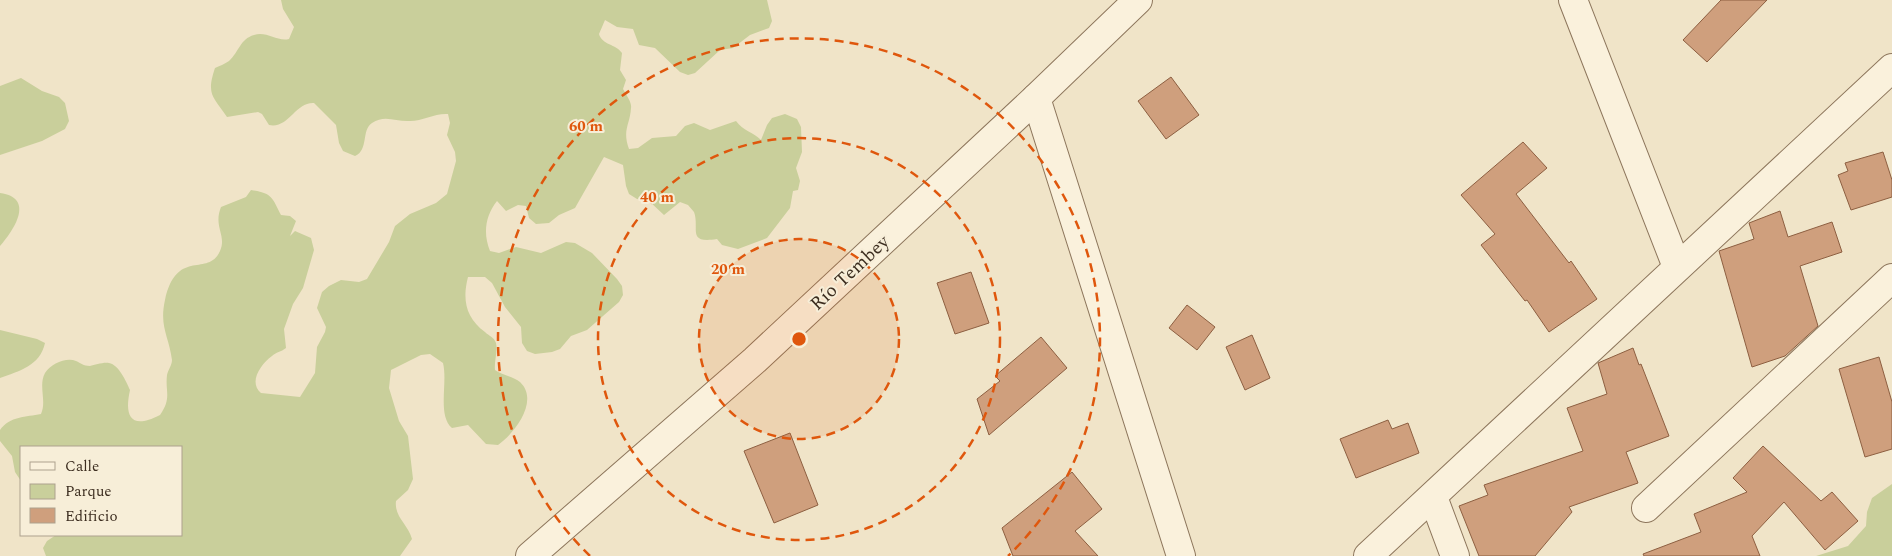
<svg xmlns="http://www.w3.org/2000/svg" width="1892" height="556" font-family="Spectral,serif">
<style>
.green{fill:#c9cf9b}
.building{fill:#cf9f7d;stroke:#8d5f41}
.lines{fill:none;stroke-linecap:round;stroke-linejoin:round}
.minor-casing{stroke:#8d765c;stroke-width:30}
.minor{stroke:#faf1dc;stroke-width:28}
.ring{fill:none;stroke:#df570d;stroke-width:2.5;stroke-dasharray:9 6}
.labels{text-anchor:middle;stroke-width:4;stroke-linejoin:round;paint-order:stroke}
.street-label{font-size:19px;fill:#3d2e20;stroke:#f7eed8}
.centre{fill:#df570d;stroke:#f7eed8;stroke-width:2.5}
.ring-label{font-size:15px;text-anchor:middle;font-weight:bold;fill:#df570d;stroke:#f7eed8;stroke-width:4;stroke-linejoin:round;paint-order:stroke}
</style>
<rect width="100%" height="100%" fill="#f0e4c8"/>
<g class="green">
<path d="M 281,0 L 767,0 L 772,21 L 769,28 L 750,35 L 733,48 L 720,50 L 695,73 L 688,75 L 680,72 L 655,48 L 639,45 L 633,29 L 617,27 L 605,20 L 599,34 C 602,45 616,44 622,53 L 620,70 L 626,80 L 623,89 C 626,95 632,102 631,108 C 630,125 622,130 629,149 L 638,148 L 652,138 L 676,136 L 685,126 L 694,123 L 710,130 L 736,121 C 743,131 753,132 761,140 L 767,125 L 772,118 L 785,114 L 797,119 L 801,127 L 802,152 L 796,168 L 800,181 L 798,190 L 793,191 L 790,208 L 767,238 L 738,249 L 722,245 L 717,239 C 686,244 700,228 694,212 L 688,205 L 680,202 L 664,215 L 649,201 L 637,199 L 629,194 L 626,186 L 623,165 L 604,157 L 575,208 L 559,215 L 549,223 L 536,224 L 529,218 L 526,206 L 518,205 L 506,211 L 497,201 C 485,216 483,234 490,251 L 499,253 L 516,247 L 541,253 L 566,242 L 575,243 L 592,253 L 617,279 L 622,286 L 623,295 L 619,302 L 587,330 L 571,336 L 560,349 L 552,352 L 535,354 L 527,351 L 522,343 L 521,327 L 505,307 L 492,283 L 485,277 L 468,277 C 462,300 466,318 485,332 C 489,336 494,337 496,343 C 498,351 494,361 495,370 C 502,375 514,377 520,382 C 540,401 514,434 498,445 L 486,444 L 468,425 L 452,428 C 437,415 448,383 443,363 L 430,354 L 421,355 L 391,370 L 389,388 L 399,421 L 408,436 L 413,479 L 408,490 L 396,501 C 394,517 408,524 412,539 L 400,556 L 46,556 L 43,548 L 47,541 L 56,535 L 181,535 L 181,447 L 21,447 L 21,481 L 15,472 L 12,456 L 0,441 L 0,430 C 10,416 26,417 41,414 C 47,401 38,386 45,373 C 51,364 66,357 76,361 C 81,363 83,366 90,366 C 95,365 103,362 109,363 C 119,365 126,381 130,390 C 124,417 131,430 160,415 C 172,398 165,392 167,375 C 168,370 172,365 172,360 C 169,336 159,327 165,300 C 177,247 208,278 220,251 C 227,235 213,227 221,207 L 246,197 L 251,190 C 272,193 272,197 281,215 L 290,216 L 296,221 L 290,236 L 295,231 L 311,238 L 314,250 L 303,288 L 293,304 L 284,329 L 286,348 C 281,352 276,352 272,356 C 261,364 248,382 261,393 L 300,397 L 315,373 L 317,347 L 325,332 L 326,327 L 317,308 L 322,292 L 329,286 L 341,280 L 359,282 L 367,279 L 389,242 L 395,226 L 410,214 L 436,203 L 447,194 L 456,161 L 455,152 L 447,135 L 450,123 L 448,114 C 435,113 423,121 410,121 C 396,122 385,114 372,123 C 361,130 369,150 355,156 L 343,151 L 339,143 L 336,125 L 314,103 C 295,102 289,129 269,125 L 262,114 L 258,112 L 227,117 C 213,96 206,95 215,68 C 219,66 225,64 229,61 C 239,52 240,39 254,35 C 267,31 277,42 289,39 L 294,27 L 283,9 Z"/>
<path d="M 21,78 L 42,91 L 59,97 L 65,103 L 69,121 L 65,129 L 42,141 L 0,155 L 0,86 Z"/>
<path d="M 0,193 C 36,198 13,231 0,246 Z"/>
<path d="M 0,330 L 37,339 L 45,343 C 40,366 19,371 0,378 Z"/>
<path d="M 1892,484 L 1892,556 L 1816,556 L 1848,546 L 1866,526 L 1867,512 L 1872,498 Z"/>
</g>
<g class="building">
<path d="M 1721,0 L 1767,0 L 1707,62 L 1683,40 Z"/>
<path d="M 1171,77 L 1199,115 L 1166,139 L 1138,101 Z"/>
<path d="M 1523,142 L 1547,168 L 1516,194 L 1569,263 L 1571,261 L 1597,299 L 1549,332 L 1527,300 L 1525,301 L 1481,245 L 1495,234 L 1461,195 Z"/>
<path d="M 1883,152 L 1892,180 L 1892,197 L 1851,210 L 1838,175 L 1848,171 L 1845,163 Z"/>
<path d="M 1780,211 L 1788,237 L 1832,222 L 1842,252 L 1800,266 L 1818,326 L 1785,356 L 1752,367 L 1719,251 L 1754,239 L 1749,223 Z"/>
<path d="M 971,272 L 989,323 L 955,334 L 937,283 Z"/>
<path d="M 1187,305 L 1215,327 L 1197,350 L 1169,328 Z"/>
<path d="M 1252,335 L 1270,378 L 1245,390 L 1226,347 Z"/>
<path d="M 1041,337 L 1067,368 L 989,435 L 977,399 L 1000,381 L 995,376 Z"/>
<path d="M 1633,348 L 1639,365 L 1641,364 L 1669,436 L 1626,452 L 1638,483 L 1569,507 L 1572,512 L 1535,556 L 1479,556 L 1459,506 L 1488,495 L 1484,485 L 1583,451 L 1567,408 L 1607,394 L 1598,363 Z"/>
<path d="M 1879,357 L 1892,402 L 1892,449 L 1865,457 L 1839,369 Z"/>
<path d="M 1388,420 L 1392,429 L 1408,423 L 1419,453 L 1356,478 L 1340,439 Z"/>
<path d="M 790,433 L 818,505 L 774,523 L 744,451 Z"/>
<path d="M 1763,446 L 1821,501 L 1832,492 L 1858,521 L 1825,550 L 1784,502 L 1752,536 L 1760,556 L 1644,556 L 1643,554 L 1701,532 L 1694,514 L 1747,492 L 1733,478 Z"/>
<path d="M 1072,472 L 1102,509 L 1075,531 L 1098,556 L 1013,556 L 1002,528 Z"/>
</g>
<g class="lines">
<g class="minor-casing">
<g id="minor">
<path d="M 1573,0 L 1677,267"/>
<path d="M 1036,98 L 1181,556"/>
<path d="M 1433,497 L 1455,556"/>
<path d="M 1646,508 L 1892,278"/>
<path d="M 530,556 L 755,360 L 1036,98 L 1138,0"/>
<path d="M 1368,556 L 1892,68"/>
</g>
</g>
<use href="#minor" class="minor"/>
</g>
<circle cx="799" cy="339" r="100" fill="#df570d" fill-opacity=".12"/>
<g class="ring">
<circle cx="799" cy="339" r="100"/>
<circle cx="799" cy="339" r="201"/>
<path d="M590 556A301 301 0 1 1 1008 556"/>
</g>
<g class="labels">
<g class="street-label">
<text transform="translate(849 272) rotate(-43)" y="7">Río Tembey</text>
</g>
</g>
<circle cx="799" cy="339" r="8" class="centre"/>
<g class="ring-label">
<text x="586" y="131">60 m</text>
<text x="657" y="202">40 m</text>
<text x="728" y="274">20 m</text>
</g>
<rect x="20" y="446" width="162" height="90" fill="#f7eed8" stroke="#ada18e"/>
<rect x="30" y="462" width="25" height="8" fill="#faf1dc" stroke="#ada18e"/>
<text x="65" y="471" font-size="15" fill="#3d2e20">Calle</text>
<rect x="30" y="484" width="25" height="15" fill="#c9cf9b" stroke="#ada18e"/>
<text x="65" y="496" font-size="15" fill="#3d2e20">Parque</text>
<rect x="30" y="508" width="25" height="15" fill="#cf9f7d" stroke="#ada18e"/>
<text x="65" y="521" font-size="15" fill="#3d2e20">Edificio</text>
</svg>
